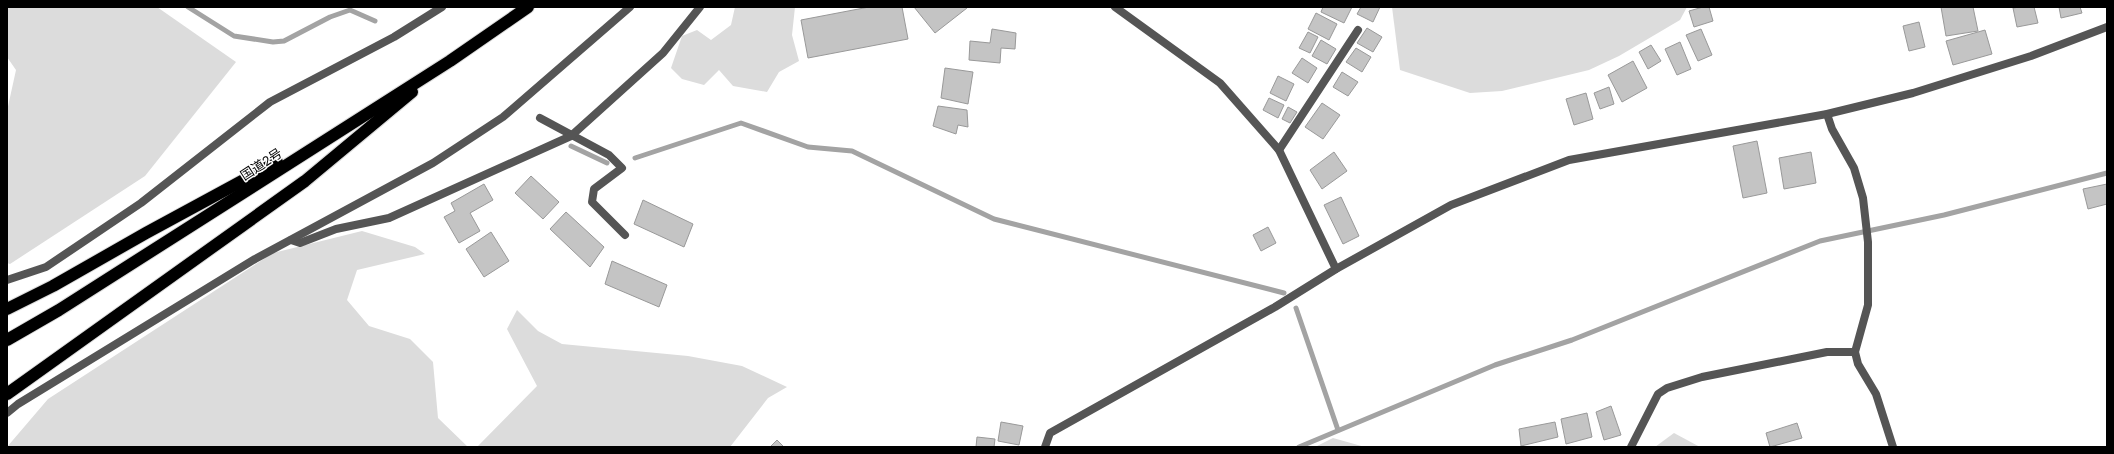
<svg xmlns="http://www.w3.org/2000/svg" width="2114" height="454" font-family="Lato,'Noto Sans JP',sans-serif">
<style>
.green{fill:#dcdcdc}
.lines{fill:none;stroke-linecap:round;stroke-linejoin:round}
.stream{stroke:#a3a3a3;stroke-width:5}
.building{fill:#c4c4c4;stroke:#999}
.highway-casing{stroke:#dbdbdb;stroke-width:14}
.street{stroke:#555;stroke-width:8}
.highway{stroke:#000;stroke-width:12}
.labels{text-anchor:middle;stroke-width:3;stroke-linejoin:round;paint-order:stroke}
.street-label{font-size:13px;fill:#000;stroke:#fff}
</style>
<rect width="100%" height="100%" fill="#fff"/>
<g class="green">
<path d="M 7,7 L 157,7 L 236,62 L 145,176 L 10,264 L 7,263 L 7,111 L 16,70 L 7,57 Z"/>
<path d="M 735,7 L 795,7 L 792,35 L 799,61 L 779,72 L 767,92 L 733,86 L 719,70 L 704,85 L 682,79 L 671,68 L 682,36 L 697,30 L 711,40 L 731,25 Z"/>
<path d="M 1392,7 L 1687,7 L 1680,20 L 1619,56 L 1589,70 L 1502,91 L 1470,93 L 1400,70 Z"/>
<path d="M 362,231 L 415,247 L 425,254 L 357,270 L 347,300 L 369,326 L 410,339 L 433,362 L 438,418 L 468,447 L 7,447 L 48,399 L 273,253 Z"/>
<path d="M 517,310 L 538,331 L 562,344 L 688,356 L 742,366 L 787,387 L 768,398 L 730,447 L 477,447 L 537,386 L 507,329 Z"/>
<path d="M 1674,433 L 1700,447 L 1655,447 Z"/>
<path d="M 1333,438 L 1365,447 L 1315,447 Z"/>
</g>
<g class="lines">
<g class="stream">
<path d="M 188,7 L 234,36 L 273,42 L 284,41 L 330,17 L 350,10 L 375,21"/>
<path d="M 571,146 L 607,163"/>
<path d="M 635,158 L 741,123 L 808,147 L 852,151 L 994,219 L 1284,293"/>
<path d="M 1296,308 L 1338,430"/>
<path d="M 1299,447 L 1495,365 L 1572,340 L 1820,241 L 1944,215 L 2107,173"/>
</g>
</g>
<g class="building">
<path d="M 869,7 L 902,7 L 908,39 L 808,58 L 801,20 Z"/>
<path d="M 914,7 L 967,7 L 967,8 L 935,33 Z"/>
<path d="M 1323,7 L 1352,7 L 1344,23 L 1321,12 Z"/>
<path d="M 1361,7 L 1380,7 L 1373,22 L 1357,14 Z"/>
<path d="M 1703,7 L 1709,7 L 1713,21 L 1694,27 L 1689,11 Z"/>
<path d="M 1941,7 L 1973,7 L 1978,31 L 1946,36 Z"/>
<path d="M 2020,7 L 2034,7 L 2038,23 L 2017,27 L 2013,8 Z"/>
<path d="M 2059,7 L 2080,7 L 2082,13 L 2061,18 Z"/>
<path d="M 1316,13 L 1337,24 L 1329,40 L 1308,29 Z"/>
<path d="M 1919,22 L 1925,47 L 1909,51 L 1903,26 Z"/>
<path d="M 1367,28 L 1382,37 L 1373,52 L 1357,43 Z"/>
<path d="M 992,29 L 1016,33 L 1015,49 L 1001,48 L 1000,63 L 969,60 L 970,41 L 990,43 Z"/>
<path d="M 1701,29 L 1712,55 L 1698,61 L 1686,35 Z"/>
<path d="M 1985,30 L 1992,54 L 1953,65 L 1946,41 Z"/>
<path d="M 1308,32 L 1318,37 L 1310,53 L 1299,48 Z"/>
<path d="M 1321,40 L 1336,49 L 1327,64 L 1312,56 Z"/>
<path d="M 1680,42 L 1691,69 L 1677,75 L 1665,49 Z"/>
<path d="M 1651,45 L 1661,61 L 1648,69 L 1639,52 Z"/>
<path d="M 1356,48 L 1371,57 L 1362,72 L 1346,62 Z"/>
<path d="M 1302,58 L 1317,68 L 1308,83 L 1292,73 Z"/>
<path d="M 1633,61 L 1647,88 L 1622,102 L 1608,75 Z"/>
<path d="M 945,68 L 973,72 L 968,104 L 941,98 Z"/>
<path d="M 1342,72 L 1358,82 L 1348,96 L 1333,87 Z"/>
<path d="M 1278,76 L 1294,84 L 1286,101 L 1270,93 Z"/>
<path d="M 1609,87 L 1614,104 L 1600,109 L 1594,93 Z"/>
<path d="M 1586,93 L 1593,119 L 1574,125 L 1566,99 Z"/>
<path d="M 1269,98 L 1284,105 L 1278,118 L 1263,110 Z"/>
<path d="M 1322,103 L 1340,115 L 1323,139 L 1305,127 Z"/>
<path d="M 938,106 L 967,110 L 968,127 L 958,125 L 956,134 L 933,126 Z"/>
<path d="M 1288,107 L 1297,112 L 1290,123 L 1282,119 Z"/>
<path d="M 1757,141 L 1767,193 L 1743,198 L 1733,146 Z"/>
<path d="M 1334,152 L 1347,171 L 1322,189 L 1310,170 Z"/>
<path d="M 1811,152 L 1816,183 L 1784,189 L 1779,158 Z"/>
<path d="M 531,176 L 559,202 L 543,219 L 515,193 Z"/>
<path d="M 484,184 L 493,200 L 470,213 L 480,231 L 459,243 L 444,217 L 455,211 L 451,203 Z"/>
<path d="M 2107,184 L 2107,204 L 2088,209 L 2083,189 Z"/>
<path d="M 1341,197 L 1359,236 L 1343,244 L 1324,205 Z"/>
<path d="M 643,200 L 693,224 L 684,247 L 634,224 Z"/>
<path d="M 566,212 L 604,247 L 590,267 L 550,229 Z"/>
<path d="M 1268,227 L 1276,243 L 1261,251 L 1253,235 Z"/>
<path d="M 491,232 L 509,261 L 484,277 L 466,249 Z"/>
<path d="M 612,261 L 667,285 L 659,307 L 605,284 Z"/>
<path d="M 1611,406 L 1621,435 L 1604,440 L 1596,412 Z"/>
<path d="M 1587,413 L 1592,437 L 1566,444 L 1561,419 Z"/>
<path d="M 1001,422 L 1023,426 L 1019,445 L 998,441 Z"/>
<path d="M 1555,422 L 1558,437 L 1521,446 L 1519,429 Z"/>
<path d="M 1797,423 L 1802,438 L 1770,447 L 1766,433 Z"/>
<path d="M 977,437 L 995,439 L 994,447 L 976,447 Z"/>
<path d="M 777,440 L 784,447 L 770,447 Z"/>
</g>
<g class="lines">
<g class="highway-casing">
<g id="highway">
<path d="M 7,309 L 53,286 L 146,233 L 277,162"/>
<path d="M 7,340 L 59,310 L 450,61 L 528,7"/>
<path d="M 7,394 L 305,181 L 412,92"/>
</g>
</g>
<g class="street">
<path d="M 1115,7 L 1220,83 L 1279,150 L 1336,269"/>
<path d="M 1827,114 L 1832,129 L 1854,168 L 1863,198 L 1868,242 L 1868,305 L 1855,352 L 1858,364 L 1876,394 L 1893,447"/>
<path d="M 540,118 L 609,155 L 622,168 L 594,189 L 592,202 L 625,235"/>
<path d="M 1279,150 L 1358,30"/>
<path d="M 291,240 L 300,243 L 336,229 L 389,218 L 571,136 L 663,53 L 700,7"/>
<path d="M 7,280 L 46,267 L 141,203 L 270,102 L 394,37 L 442,7"/>
<path d="M 7,413 L 18,404 L 255,259 L 433,163 L 503,117 L 630,7"/>
<path d="M 1045,447 L 1050,433 L 1275,307 L 1336,269 L 1451,205 L 1569,160 L 1827,114 L 1913,93 L 2031,56 L 2107,27"/>
<path d="M 1631,447 L 1658,394 L 1667,388 L 1702,377 L 1827,352 L 1855,352"/>
</g>
<use href="#highway" class="highway"/>
</g>
<g class="labels">
<g class="street-label">
<text transform="translate(261 164) rotate(-33)" y="5">国道2号</text>
</g>
</g>
<rect width="2114" height="454" fill="none" stroke="#000000" stroke-width="16"/>
</svg>
